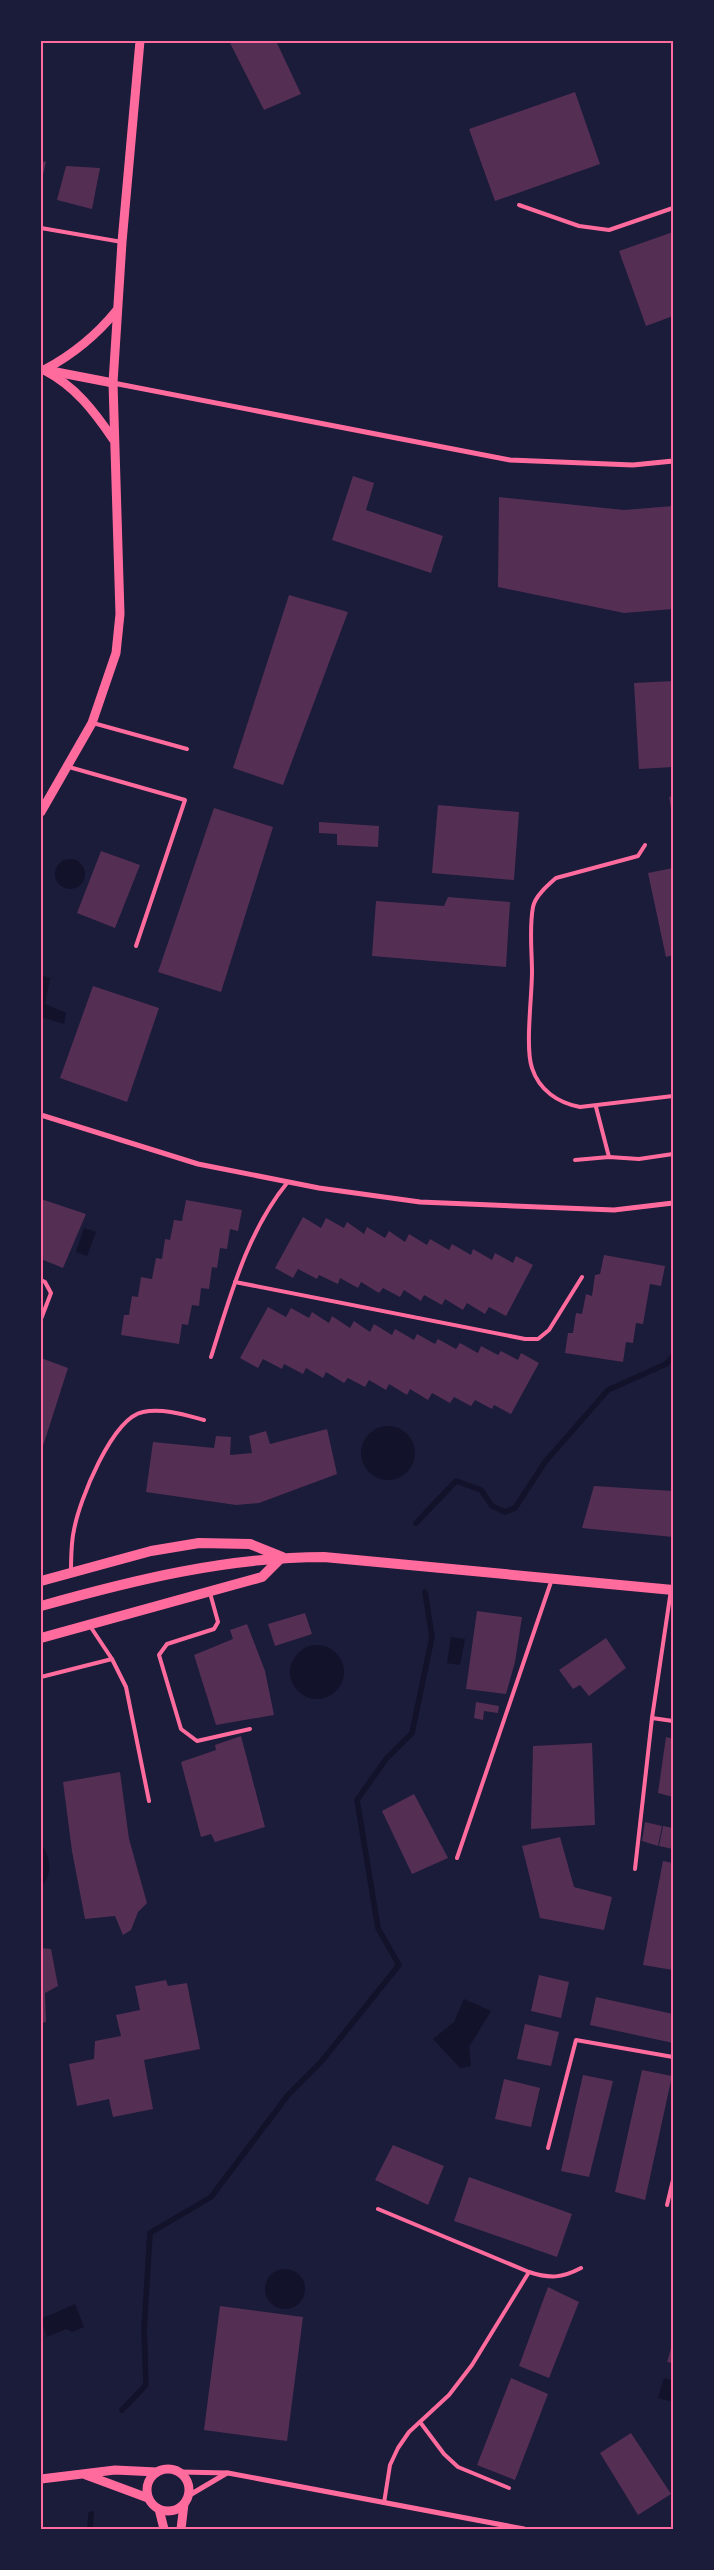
<svg xmlns="http://www.w3.org/2000/svg" width="714" height="2570" font-family="Georgia,serif">
<style>
.water{fill:#12122b}
.lines{fill:none;stroke-linecap:round;stroke-linejoin:round}
.stream{stroke:#12122b;stroke-width:5.5}
.building{fill:#542f53}
.service{stroke:#ff6b9d;stroke-width:4}
.minor{stroke:#ff6b9d;stroke-width:5}
.tertiary{stroke:#ff6b9d;stroke-width:9}
.secondary{stroke:#ff6b9d;stroke-width:10}
.neatline{fill:none;stroke:#ff6b9d;stroke-width:2}
</style>
<rect width="100%" height="100%" fill="#1b1b3a"/>
<g class="water">
<circle cx="70" cy="874" r="15"/>
<path d="M 41,975 L 50,978 L 45,1004 L 66,1013 L 64,1024 L 41,1017 Z"/>
<path d="M 84,1228 L 96,1232 L 87,1256 L 76,1252 Z"/>
<circle cx="388" cy="1453" r="27"/>
<path d="M 451,1637 L 465,1639 L 460,1665 L 447,1663 Z"/>
<circle cx="317" cy="1672" r="27"/>
<path d="M 41,1843 C 51,1858 53,1874 41,1887 Z"/>
<path d="M 464,1999 L 491,2011 L 469,2047 L 471,2066 L 460,2068 L 433,2039 L 454,2022 Z"/>
<circle cx="285" cy="2289" r="20"/>
<path d="M 75,2304 L 84,2327 L 72,2332 L 66,2329 L 47,2337 L 41,2319 Z"/>
<path d="M 664,2378 L 673,2381 L 673,2402 L 658,2398 Z"/>
</g>
<g class="lines">
<g class="stream">
<path d="M 416,1523 L 456,1481 L 481,1490 L 492,1506 L 505,1512 L 515,1508 L 545,1462 L 608,1390 L 666,1364 L 673,1356"/>
<path d="M 122,2410 L 146,2385 L 144,2330 L 150,2233 L 211,2197 L 288,2095 L 321,2062 L 399,1965 L 378,1928 L 357,1800 L 386,1759 L 412,1733 L 432,1637 L 425,1592"/>
<path d="M 90,2529 L 91,2514"/>
</g>
</g>
<g class="building">
<path d="M 229,41 L 276,41 L 301,94 L 264,110 Z"/>
<path d="M 575,92 L 600,164 L 495,201 L 469,129 Z"/>
<path d="M 41,161 L 46,162 L 42,179 L 41,178 Z"/>
<path d="M 66,166 L 100,168 L 92,209 L 57,200 Z"/>
<path d="M 673,232 L 673,316 L 646,326 L 619,251 Z"/>
<path d="M 353,476 L 374,483 L 366,510 L 443,536 L 431,573 L 332,540 Z"/>
<path d="M 499,497 L 624,510 L 673,506 L 673,609 L 624,613 L 498,587 Z"/>
<path d="M 289,595 L 348,612 L 283,785 L 233,768 Z"/>
<path d="M 673,681 L 673,767 L 639,769 L 634,683 Z"/>
<path d="M 673,796 L 673,813 L 672,814 L 669,797 Z"/>
<path d="M 438,805 L 519,812 L 514,880 L 432,873 Z"/>
<path d="M 214,808 L 273,827 L 221,992 L 158,972 Z"/>
<path d="M 319,822 L 379,826 L 378,847 L 337,845 L 337,834 L 319,833 Z"/>
<path d="M 101,851 L 140,865 L 115,928 L 77,913 Z"/>
<path d="M 673,868 L 673,955 L 666,957 L 648,873 Z"/>
<path d="M 448,897 L 510,902 L 506,967 L 372,956 L 376,901 L 444,906 Z"/>
<path d="M 93,986 L 159,1008 L 127,1102 L 60,1078 Z"/>
<path d="M 41,1199 L 86,1214 L 63,1268 L 41,1259 Z"/>
<path d="M 186,1200 L 242,1210 L 238,1231 L 230,1229 L 227,1249 L 220,1248 L 217,1268 L 212,1267 L 209,1289 L 201,1288 L 199,1306 L 192,1305 L 188,1325 L 182,1324 L 179,1344 L 121,1335 L 124,1315 L 129,1315 L 132,1296 L 138,1297 L 141,1277 L 152,1279 L 156,1258 L 162,1259 L 165,1239 L 170,1240 L 174,1220 L 182,1221 Z"/>
<path d="M 303,1217 L 321,1228 L 326,1218 L 344,1228 L 347,1222 L 364,1234 L 367,1227 L 385,1238 L 389,1231 L 405,1242 L 409,1234 L 427,1245 L 430,1239 L 449,1250 L 452,1244 L 471,1255 L 473,1249 L 492,1260 L 495,1253 L 513,1263 L 516,1256 L 533,1265 L 506,1316 L 489,1307 L 485,1314 L 467,1303 L 463,1310 L 445,1299 L 442,1305 L 424,1295 L 421,1301 L 404,1290 L 400,1297 L 383,1288 L 379,1293 L 361,1282 L 358,1288 L 340,1278 L 338,1284 L 319,1275 L 317,1279 L 298,1269 L 293,1278 L 275,1268 Z"/>
<path d="M 604,1255 L 665,1266 L 661,1286 L 650,1284 L 643,1324 L 636,1323 L 633,1343 L 626,1342 L 623,1362 L 565,1353 L 568,1333 L 573,1333 L 576,1313 L 582,1314 L 586,1294 L 592,1296 L 595,1275 L 600,1274 Z"/>
<path d="M 268,1307 L 286,1317 L 291,1308 L 309,1318 L 312,1312 L 329,1323 L 332,1316 L 350,1328 L 354,1321 L 370,1332 L 374,1324 L 392,1335 L 395,1329 L 414,1340 L 417,1334 L 435,1344 L 438,1339 L 456,1349 L 460,1343 L 478,1353 L 481,1346 L 498,1355 L 501,1351 L 518,1360 L 521,1353 L 539,1363 L 511,1414 L 494,1405 L 492,1409 L 475,1400 L 471,1406 L 454,1397 L 450,1403 L 432,1393 L 428,1400 L 410,1389 L 407,1395 L 389,1384 L 386,1390 L 369,1380 L 365,1387 L 348,1378 L 344,1383 L 326,1372 L 323,1378 L 306,1368 L 303,1374 L 284,1364 L 282,1369 L 263,1359 L 258,1368 L 240,1358 Z"/>
<path d="M 41,1358 L 68,1368 L 42,1449 L 41,1449 Z"/>
<path d="M 327,1429 L 337,1474 L 259,1503 L 236,1505 L 146,1492 L 153,1442 L 214,1448 L 216,1436 L 231,1437 L 230,1455 L 252,1453 L 249,1436 L 266,1431 L 270,1444 Z"/>
<path d="M 594,1486 L 673,1491 L 673,1537 L 582,1528 Z"/>
<path d="M 477,1611 L 522,1617 L 515,1662 L 506,1694 L 466,1689 Z"/>
<path d="M 305,1613 L 312,1634 L 275,1646 L 268,1624 Z"/>
<path d="M 247,1624 L 265,1671 L 274,1715 L 216,1725 L 194,1655 L 233,1639 L 230,1630 Z"/>
<path d="M 606,1638 L 626,1668 L 589,1696 L 580,1685 L 573,1689 L 559,1670 Z"/>
<path d="M 476,1702 L 499,1706 L 498,1713 L 484,1711 L 483,1720 L 474,1718 Z"/>
<path d="M 241,1736 L 265,1827 L 215,1842 L 211,1834 L 201,1837 L 181,1762 L 216,1750 L 215,1745 Z"/>
<path d="M 666,1737 L 673,1739 L 673,1797 L 658,1793 Z"/>
<path d="M 592,1743 L 595,1825 L 531,1829 L 533,1746 Z"/>
<path d="M 120,1772 L 129,1839 L 147,1903 L 138,1912 L 131,1930 L 123,1935 L 115,1916 L 85,1919 L 72,1851 L 63,1782 Z"/>
<path d="M 414,1794 L 448,1858 L 412,1874 L 382,1811 Z"/>
<path d="M 645,1822 L 662,1826 L 658,1846 L 642,1841 Z"/>
<path d="M 663,1826 L 673,1828 L 673,1849 L 659,1846 Z"/>
<path d="M 560,1837 L 574,1887 L 612,1897 L 604,1930 L 540,1918 L 522,1846 Z"/>
<path d="M 663,1861 L 673,1863 L 673,1970 L 643,1965 Z"/>
<path d="M 41,1948 L 51,1949 L 58,1986 L 45,1993 L 46,2022 L 41,2023 Z"/>
<path d="M 539,1975 L 569,1982 L 561,2018 L 531,2011 Z"/>
<path d="M 166,1980 L 168,1986 L 187,1983 L 200,2049 L 144,2060 L 153,2109 L 113,2117 L 109,2099 L 77,2106 L 69,2064 L 94,2059 L 95,2041 L 121,2036 L 116,2015 L 140,2010 L 135,1986 Z"/>
<path d="M 596,1997 L 673,2014 L 673,2043 L 590,2025 Z"/>
<path d="M 525,2024 L 559,2032 L 551,2066 L 517,2059 Z"/>
<path d="M 642,2070 L 672,2076 L 645,2200 L 615,2192 Z"/>
<path d="M 583,2075 L 613,2081 L 589,2177 L 561,2171 Z"/>
<path d="M 504,2079 L 540,2088 L 531,2127 L 495,2119 Z"/>
<path d="M 393,2145 L 444,2166 L 428,2205 L 375,2180 Z"/>
<path d="M 469,2177 L 572,2214 L 557,2257 L 454,2221 Z"/>
<path d="M 548,2287 L 579,2302 L 549,2378 L 519,2366 Z"/>
<path d="M 220,2306 L 303,2317 L 287,2441 L 204,2430 Z"/>
<path d="M 672,2345 L 673,2345 L 673,2363 L 667,2362 Z"/>
<path d="M 511,2378 L 548,2394 L 515,2480 L 477,2465 Z"/>
<path d="M 631,2433 L 671,2494 L 638,2515 L 600,2453 Z"/>
</g>
<g class="lines">
<g class="service">
<path d="M 519,205 L 579,226 L 609,230 L 673,208"/>
<path d="M 41,228 L 122,242"/>
<path d="M 93,723 L 187,749"/>
<path d="M 69,767 L 185,800 L 136,946"/>
<path d="M 645,845 L 638,856 L 556,878 C 548,885 535,896 533,907 C 529,928 532,952 532,972 C 532,996 525,1048 532,1068 C 539,1090 558,1103 580,1107 L 673,1096"/>
<path d="M 596,1107 L 609,1157"/>
<path d="M 575,1160 L 609,1157 L 639,1159 L 673,1154"/>
<path d="M 41,1280 L 45,1282 L 51,1293 L 41,1319"/>
<path d="M 235,1282 L 525,1339 L 538,1339 L 549,1330 L 582,1277"/>
<path d="M 211,1357 C 230,1297 247,1232 287,1183"/>
<path d="M 71,1572 C 71,1558 71,1543 74,1530 C 79,1501 112,1418 143,1412 C 163,1408 185,1415 204,1420"/>
<path d="M 210,1593 L 218,1622 L 214,1629 L 167,1644 L 159,1655 L 181,1729 L 197,1741 L 250,1729"/>
<path d="M 90,1626 L 112,1659 L 126,1687 L 149,1801"/>
<path d="M 41,1677 L 112,1659"/>
<path d="M 652,1718 L 673,1721"/>
<path d="M 457,1858 L 552,1579"/>
<path d="M 635,1869 L 652,1718 L 671,1590"/>
<path d="M 548,2148 L 576,2040 L 673,2057"/>
<path d="M 667,2205 L 673,2180"/>
<path d="M 378,2209 L 529,2272"/>
<path d="M 420,2422 L 444,2454 L 458,2467 L 509,2488"/>
<path d="M 384,2503 L 390,2465 L 398,2448 L 409,2432 L 449,2395 L 472,2365 L 529,2272 C 550,2279 562,2278 581,2268"/>
</g>
<g class="minor">
<path d="M 113,383 L 510,460 L 633,465 L 673,461"/>
<path d="M 41,1115 L 198,1164 L 319,1188 L 420,1202 L 614,1210 L 673,1203"/>
<path d="M 180,2472 L 228,2473 L 524,2529"/>
<path d="M 188,2496 L 227,2473"/>
</g>
<g class="tertiary">
<path d="M 44,370 C 75,386 94,411 113,439"/>
<path d="M 44,370 C 74,354 96,336 117,310"/>
<path d="M 51,371 L 113,383"/>
<path d="M 41,812 L 92,723 L 116,653 L 120,614 L 113,383 L 122,242 L 140,41"/>
<circle cx="168" cy="2490" r="21"/>
<path d="M 86,2475 L 148,2498"/>
<path d="M 41,2479 L 115,2470 L 157,2472"/>
<path d="M 159,2509 L 164,2529"/>
<path d="M 181,2529 L 184,2504"/>
</g>
<g class="secondary">
<path d="M 41,1581 L 151,1551 L 199,1543 L 250,1544 L 282,1557 L 262,1577 L 41,1638"/>
<path d="M 41,1606 C 134,1580 227,1557 324,1557 L 673,1590"/>
</g>
</g>
<rect width="714" height="2570" fill="none" stroke="#1b1b3a" stroke-width="85"/>
<rect x="42" y="42" width="630" height="2486" class="neatline"/>
</svg>
